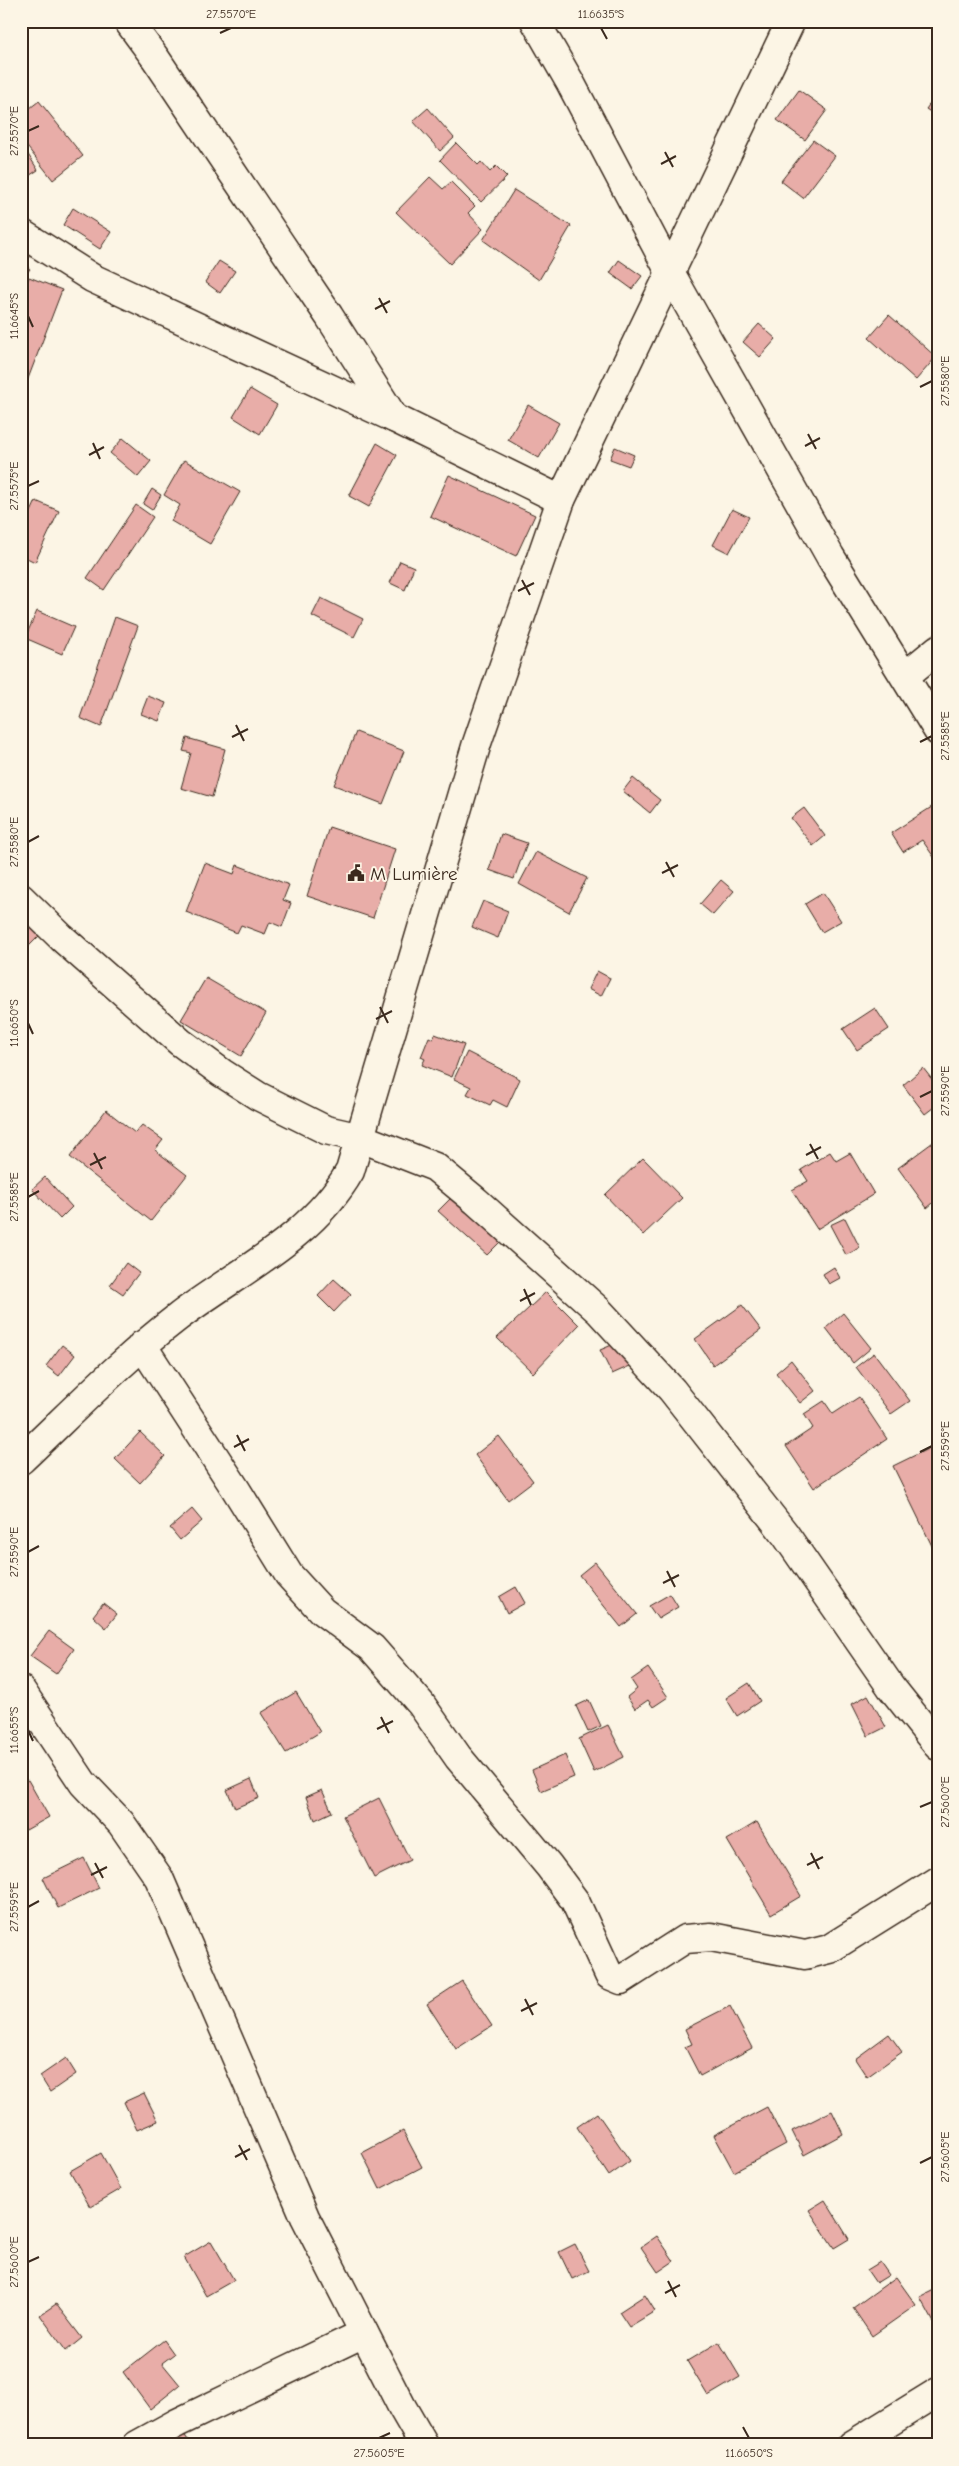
<svg xmlns="http://www.w3.org/2000/svg" width="959" height="2466" font-family="'Comic Neue',sans-serif">
<style>
.building{fill:#e8ada8;stroke:#3b2a1e}
.lines{fill:none;stroke-linecap:round;stroke-linejoin:round}
.street-casing{stroke:#3b2a1e;stroke-width:31}
.street{stroke:#fcf5e5;stroke-width:28}
.ticks{fill:none;stroke:#3b2a1e;stroke-width:2}
.labels{text-anchor:middle;stroke-width:4;stroke-linejoin:round;paint-order:stroke}
.poi-label{font-size:19px;fill:#3b2a1e;stroke:#fcf5e5;text-anchor:start}
.neatline{fill:none;stroke:#3b2a1e;stroke-width:2}
.ticks-label{font-size:12px;text-anchor:middle;fill:#3b2a1e}
</style>
<rect width="100%" height="100%" fill="#fcf5e5"/>
<filter id="ink" filterUnits="userSpaceOnUse"><feTurbulence type="fractalNoise" baseFrequency=".02" numOctaves="2"/><feDisplacementMap in="SourceGraphic" scale="10" xChannelSelector="R" yChannelSelector="G"/><feConvolveMatrix kernelMatrix="1 2 1 2 8 2 1 2 1" color-interpolation-filters="sRGB"/></filter>
<g filter="url(#ink)">
<g class="building">
<path d="M 799,90 L 827,110 L 805,140 L 777,120 Z"/>
<path d="M 938,93 L 938,117 L 926,109 Z"/>
<path d="M 39,101 L 83,156 L 53,180 L 21,139 L 21,115 Z"/>
<path d="M 428,108 L 454,138 L 440,151 L 413,121 Z"/>
<path d="M 813,140 L 835,156 L 803,198 L 781,181 Z"/>
<path d="M 456,143 L 478,165 L 481,162 L 490,172 L 496,166 L 507,177 L 481,202 L 440,160 Z"/>
<path d="M 27,153 L 38,170 L 21,181 L 21,157 Z"/>
<path d="M 430,177 L 443,189 L 451,182 L 475,206 L 468,213 L 483,229 L 450,264 L 396,212 Z"/>
<path d="M 514,190 L 571,226 L 539,280 L 483,240 Z"/>
<path d="M 73,208 L 111,232 L 100,249 L 63,225 Z"/>
<path d="M 619,260 L 642,276 L 632,289 L 610,273 Z"/>
<path d="M 219,261 L 235,271 L 220,293 L 205,282 Z"/>
<path d="M 21,262 L 30,269 L 21,280 Z"/>
<path d="M 29,277 L 62,290 L 21,397 L 21,298 Z"/>
<path d="M 889,315 L 936,357 L 916,380 L 869,338 Z"/>
<path d="M 759,324 L 776,339 L 760,357 L 743,342 Z"/>
<path d="M 250,389 L 277,405 L 260,434 L 233,417 Z"/>
<path d="M 528,405 L 559,423 L 539,458 L 508,440 Z"/>
<path d="M 123,438 L 151,461 L 138,477 L 110,453 Z"/>
<path d="M 377,443 L 397,455 L 369,507 L 349,496 Z"/>
<path d="M 615,447 L 634,455 L 629,466 L 610,459 Z"/>
<path d="M 184,460 L 240,492 L 210,544 L 171,521 L 180,505 L 164,495 Z"/>
<path d="M 449,475 L 535,515 L 516,556 L 430,516 Z"/>
<path d="M 152,489 L 161,495 L 152,510 L 143,504 Z"/>
<path d="M 36,501 L 59,511 L 35,562 L 21,555 L 21,521 L 26,511 L 30,514 Z"/>
<path d="M 136,505 L 153,517 L 104,590 L 87,578 Z"/>
<path d="M 732,509 L 749,517 L 729,553 L 713,545 Z"/>
<path d="M 400,561 L 414,567 L 405,590 L 390,583 Z"/>
<path d="M 321,598 L 363,619 L 354,637 L 312,616 Z"/>
<path d="M 37,611 L 74,627 L 62,654 L 25,638 Z"/>
<path d="M 115,617 L 138,626 L 101,727 L 80,718 Z"/>
<path d="M 148,696 L 166,703 L 159,721 L 141,714 Z"/>
<path d="M 356,732 L 404,751 L 383,804 L 334,785 Z"/>
<path d="M 187,738 L 225,749 L 212,797 L 181,788 L 191,753 L 183,751 Z"/>
<path d="M 633,778 L 660,800 L 650,813 L 623,791 Z"/>
<path d="M 938,803 L 938,859 L 936,860 L 922,840 L 903,852 L 891,833 Z"/>
<path d="M 804,808 L 825,836 L 813,846 L 791,818 Z"/>
<path d="M 329,827 L 395,849 L 373,918 L 307,896 Z"/>
<path d="M 501,834 L 527,843 L 514,879 L 489,870 Z"/>
<path d="M 536,852 L 587,878 L 569,912 L 519,884 Z"/>
<path d="M 205,863 L 234,874 L 237,865 L 289,885 L 283,900 L 291,903 L 282,927 L 270,922 L 265,934 L 241,925 L 237,933 L 186,912 Z"/>
<path d="M 721,880 L 734,891 L 713,915 L 700,904 Z"/>
<path d="M 823,893 L 841,921 L 822,932 L 805,904 Z"/>
<path d="M 483,901 L 508,911 L 498,938 L 472,927 Z"/>
<path d="M 25,918 L 40,935 L 24,951 L 21,948 L 21,922 Z"/>
<path d="M 597,971 L 610,978 L 601,996 L 588,989 Z"/>
<path d="M 206,978 L 266,1013 L 241,1056 L 181,1020 Z"/>
<path d="M 875,1008 L 889,1029 L 857,1050 L 843,1029 Z"/>
<path d="M 435,1034 L 464,1045 L 452,1077 L 422,1065 L 425,1059 L 421,1057 L 429,1037 L 433,1039 Z"/>
<path d="M 467,1052 L 520,1079 L 507,1107 L 493,1100 L 490,1105 L 467,1094 L 471,1087 L 454,1079 Z"/>
<path d="M 923,1068 L 938,1087 L 938,1104 L 925,1114 L 903,1085 Z"/>
<path d="M 106,1110 L 135,1133 L 142,1125 L 163,1140 L 155,1150 L 187,1175 L 151,1221 L 70,1157 Z"/>
<path d="M 936,1140 L 938,1199 L 927,1208 L 898,1168 Z"/>
<path d="M 830,1152 L 836,1161 L 850,1153 L 874,1194 L 817,1229 L 792,1190 L 808,1181 L 801,1170 Z"/>
<path d="M 643,1158 L 682,1198 L 643,1235 L 605,1195 Z"/>
<path d="M 45,1177 L 72,1207 L 60,1219 L 32,1189 Z"/>
<path d="M 455,1194 L 503,1239 L 487,1255 L 438,1211 Z"/>
<path d="M 845,1218 L 860,1248 L 846,1255 L 830,1225 Z"/>
<path d="M 126,1263 L 139,1273 L 123,1294 L 110,1285 Z"/>
<path d="M 834,1267 L 840,1278 L 829,1284 L 823,1274 Z"/>
<path d="M 334,1279 L 351,1294 L 334,1312 L 318,1296 Z"/>
<path d="M 546,1292 L 579,1325 L 533,1373 L 497,1338 Z"/>
<path d="M 742,1305 L 761,1330 L 713,1365 L 695,1339 Z"/>
<path d="M 843,1313 L 871,1348 L 853,1363 L 826,1328 Z"/>
<path d="M 619,1342 L 630,1366 L 612,1374 L 600,1350 Z"/>
<path d="M 62,1345 L 75,1355 L 59,1376 L 46,1366 Z"/>
<path d="M 874,1353 L 910,1401 L 891,1414 L 856,1367 Z"/>
<path d="M 791,1360 L 815,1391 L 800,1403 L 776,1373 Z"/>
<path d="M 859,1397 L 887,1439 L 814,1488 L 786,1446 L 813,1428 L 804,1414 L 824,1401 L 833,1414 Z"/>
<path d="M 140,1432 L 165,1456 L 140,1483 L 115,1459 Z"/>
<path d="M 499,1436 L 533,1481 L 508,1500 L 475,1455 Z"/>
<path d="M 938,1444 L 938,1548 L 934,1550 L 893,1466 Z"/>
<path d="M 192,1509 L 202,1521 L 180,1540 L 170,1528 Z"/>
<path d="M 595,1562 L 637,1614 L 621,1627 L 579,1575 Z"/>
<path d="M 516,1587 L 525,1603 L 507,1613 L 499,1597 Z"/>
<path d="M 670,1594 L 678,1607 L 658,1619 L 649,1606 Z"/>
<path d="M 103,1603 L 117,1614 L 106,1628 L 93,1616 Z"/>
<path d="M 49,1631 L 74,1649 L 56,1674 L 30,1656 Z"/>
<path d="M 648,1668 L 668,1697 L 653,1707 L 648,1700 L 635,1709 L 627,1697 L 637,1689 L 631,1680 Z"/>
<path d="M 749,1683 L 760,1701 L 737,1716 L 726,1698 Z"/>
<path d="M 296,1692 L 320,1732 L 286,1753 L 261,1713 Z"/>
<path d="M 868,1695 L 886,1727 L 868,1736 L 852,1704 Z"/>
<path d="M 589,1700 L 601,1726 L 588,1732 L 576,1706 Z"/>
<path d="M 608,1725 L 624,1757 L 594,1772 L 579,1739 Z"/>
<path d="M 565,1755 L 574,1777 L 541,1791 L 532,1770 Z"/>
<path d="M 251,1779 L 259,1798 L 235,1808 L 227,1790 Z"/>
<path d="M 28,1780 L 49,1817 L 26,1830 L 21,1822 L 21,1783 Z"/>
<path d="M 322,1790 L 332,1812 L 315,1820 L 306,1797 Z"/>
<path d="M 379,1798 L 410,1860 L 374,1878 L 343,1816 Z"/>
<path d="M 757,1822 L 801,1896 L 771,1914 L 727,1840 Z"/>
<path d="M 84,1858 L 99,1888 L 58,1908 L 43,1878 Z"/>
<path d="M 462,1981 L 492,2026 L 456,2049 L 427,2004 Z"/>
<path d="M 730,2006 L 752,2048 L 700,2076 L 685,2047 L 692,2044 L 685,2029 Z"/>
<path d="M 889,2034 L 902,2052 L 867,2077 L 855,2059 Z"/>
<path d="M 66,2058 L 76,2074 L 50,2092 L 40,2076 Z"/>
<path d="M 144,2093 L 158,2121 L 137,2130 L 124,2102 Z"/>
<path d="M 767,2107 L 786,2144 L 734,2172 L 714,2135 Z"/>
<path d="M 832,2111 L 843,2134 L 804,2155 L 792,2131 Z"/>
<path d="M 597,2113 L 630,2161 L 609,2176 L 577,2127 Z"/>
<path d="M 403,2131 L 422,2167 L 380,2189 L 362,2153 Z"/>
<path d="M 101,2153 L 121,2189 L 90,2207 L 70,2171 Z"/>
<path d="M 825,2200 L 849,2239 L 834,2248 L 809,2210 Z"/>
<path d="M 657,2236 L 674,2261 L 658,2272 L 641,2247 Z"/>
<path d="M 211,2241 L 234,2280 L 206,2296 L 184,2257 Z"/>
<path d="M 575,2244 L 589,2271 L 572,2279 L 559,2252 Z"/>
<path d="M 880,2262 L 889,2275 L 876,2283 L 867,2270 Z"/>
<path d="M 896,2277 L 916,2305 L 872,2336 L 853,2308 Z"/>
<path d="M 938,2288 L 938,2330 L 920,2297 Z"/>
<path d="M 645,2295 L 655,2311 L 629,2327 L 619,2312 Z"/>
<path d="M 56,2304 L 82,2338 L 66,2351 L 40,2315 Z"/>
<path d="M 164,2340 L 174,2354 L 162,2363 L 180,2385 L 150,2409 L 123,2372 Z"/>
<path d="M 719,2342 L 740,2377 L 708,2396 L 687,2361 Z"/>
<path d="M 21,2424 L 35,2445 L 21,2445 Z"/>
<path d="M 179,2426 L 191,2445 L 149,2445 Z"/>
</g>
<g class="lines">
<g class="street-casing">
<g id="street">
<path d="M 128,21 L 156,59 L 329,316 L 394,418"/>
<path d="M 535,21 L 570,82 L 671,274 L 830,556 L 938,731"/>
<path d="M 21,233 L 92,278 L 394,418 L 561,500"/>
<path d="M 905,676 L 938,649"/>
<path d="M 21,898 L 62,938 L 180,1042 L 222,1073 L 258,1096 L 326,1130 L 361,1138 L 435,1167 L 476,1201 L 599,1311 L 672,1390 L 785,1534 L 891,1687 L 938,1746"/>
<path d="M 142,1345 L 235,1488 L 289,1575 L 322,1611 L 372,1648 L 421,1704 L 458,1757 L 549,1866 L 575,1901 L 609,1975 L 621,1980 L 685,1939 L 711,1937 L 805,1955 L 829,1949 L 938,1881"/>
<path d="M 21,1460 C 72,1412 122,1360 178,1317 C 237,1272 312,1238 350,1171 L 477,743 L 561,500 L 791,21"/>
<path d="M 21,1690 L 83,1783 L 121,1823 L 159,1878 L 305,2217 L 402,2407 L 424,2445"/>
<path d="M 137,2445 L 177,2423 L 364,2333"/>
<path d="M 852,2445 L 938,2392"/>
</g>
</g>
<use href="#street" class="street"/>
</g>
</g>
<path class="ticks" d="M 601,28 L 607,39M 220,33 L 231,28M 28,131 L 39,126M 665,152 L 673,167M 661,164 L 676,156M 379,298 L 387,313M 375,309 L 390,301M 28,316 L 33,327M 920,387 L 932,381M 808,434 L 816,449M 93,443 L 100,459M 805,446 L 820,438M 89,455 L 104,447M 28,486 L 39,481M 522,580 L 530,595M 518,591 L 534,583M 236,725 L 244,741M 232,737 L 248,729M 920,742 L 932,736M 28,842 L 39,836M 666,862 L 674,877M 662,873 L 678,865M 380,1007 L 388,1023M 376,1019 L 392,1011M 28,1023 L 33,1034M 920,1097 L 932,1091M 810,1144 L 818,1159M 94,1153 L 102,1169M 806,1155 L 821,1147M 90,1165 L 106,1157M 28,1197 L 39,1191M 524,1289 L 531,1305M 520,1301 L 535,1293M 237,1435 L 245,1451M 234,1447 L 249,1439M 920,1452 L 932,1446M 28,1552 L 39,1546M 667,1571 L 675,1587M 663,1583 L 679,1575M 381,1717 L 389,1733M 377,1729 L 393,1721M 28,1730 L 33,1741M 920,1807 L 932,1802M 811,1853 L 819,1869M 95,1863 L 103,1878M 807,1865 L 823,1857M 91,1875 L 107,1867M 28,1907 L 39,1901M 525,1999 L 533,2015M 521,2011 L 537,2003M 239,2145 L 247,2160M 235,2157 L 250,2149M 920,2163 L 932,2157M 28,2262 L 39,2257M 668,2281 L 676,2297M 665,2293 L 680,2285M 743,2427 L 749,2438M 379,2438 L 390,2433"/>
<defs>
<g id="civic-bare" transform="scale(1.35)"><path d="M-.6-6.5H3V-4.5H.6V-3L4-1V1h2V6H-6V1h2V-1L-.6-3ZM-1.2 2.5V6h2.4V2.5Z" fill="#3b2a1e" stroke="#fcf5e5" stroke-width="2.5" paint-order="stroke"/></g>
</defs>
<g fill-rule="evenodd">
<use href="#civic-bare" x="356" y="873"/>
</g>
<g class="labels">
<g class="poi-label">
<text x="370" y="880">M Lumière</text>
</g>
</g>
<rect width="959" height="2466" fill="none" stroke="#fcf5e5" stroke-width="55"/>
<rect x="28" y="28" width="904" height="2410" class="neatline"/>
<g class="ticks-label">
<text x="231" y="18">27.5570°E</text>
<text x="601" y="18">11.6635°S</text>
<text transform="translate(14 131) rotate(-90)" y="4">27.5570°E</text>
<text transform="translate(14 316) rotate(-90)" y="4">11.6645°S</text>
<text transform="translate(945 381) rotate(-90)" y="4">27.5580°E</text>
<text transform="translate(14 486) rotate(-90)" y="4">27.5575°E</text>
<text transform="translate(945 736) rotate(-90)" y="4">27.5585°E</text>
<text transform="translate(14 842) rotate(-90)" y="4">27.5580°E</text>
<text transform="translate(14 1023) rotate(-90)" y="4">11.6650°S</text>
<text transform="translate(945 1091) rotate(-90)" y="4">27.5590°E</text>
<text transform="translate(14 1197) rotate(-90)" y="4">27.5585°E</text>
<text transform="translate(945 1446) rotate(-90)" y="4">27.5595°E</text>
<text transform="translate(14 1552) rotate(-90)" y="4">27.5590°E</text>
<text transform="translate(14 1730) rotate(-90)" y="4">11.6655°S</text>
<text transform="translate(945 1802) rotate(-90)" y="4">27.5600°E</text>
<text transform="translate(14 1907) rotate(-90)" y="4">27.5595°E</text>
<text transform="translate(945 2157) rotate(-90)" y="4">27.5605°E</text>
<text transform="translate(14 2262) rotate(-90)" y="4">27.5600°E</text>
<text x="379" y="2457">27.5605°E</text>
<text x="749" y="2457">11.6650°S</text>
</g>
</svg>
